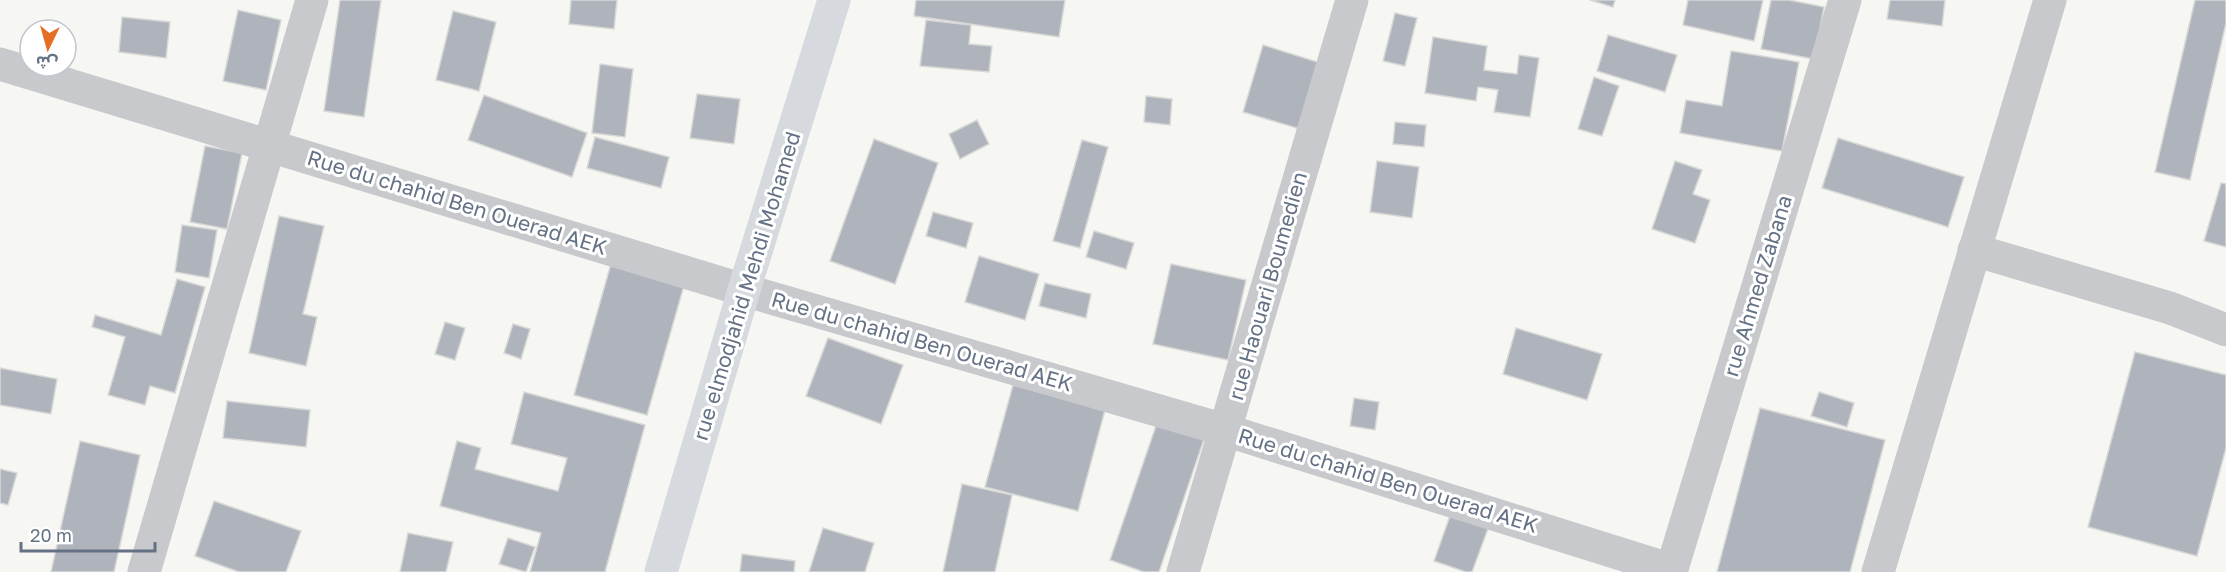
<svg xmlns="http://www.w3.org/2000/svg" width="2226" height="572" font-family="'Golos Text','Noto Sans Arabic',sans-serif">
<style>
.building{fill:#afb4bc;stroke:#d8d8d6;stroke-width:1.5}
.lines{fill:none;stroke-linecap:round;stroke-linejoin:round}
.minor{stroke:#c7c9cd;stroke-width:33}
.secondary{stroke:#d6dadf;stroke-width:33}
.labels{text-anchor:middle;stroke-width:6;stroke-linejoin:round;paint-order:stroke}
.street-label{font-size:21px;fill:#657285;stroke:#fff}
</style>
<rect width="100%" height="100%" fill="#f6f7f3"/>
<g class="building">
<path d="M 340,0 L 381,0 L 364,117 L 324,111 Z"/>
<path d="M 571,0 L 617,0 L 614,29 L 569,24 Z"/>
<path d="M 916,0 L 1065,0 L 1059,37 L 914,16 Z"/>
<path d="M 1590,0 L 1615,0 L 1613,7 Z"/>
<path d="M 1688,0 L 1763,0 L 1754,41 L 1683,25 Z"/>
<path d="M 1771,0 L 1789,0 L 1824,7 L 1814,59 L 1761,49 Z"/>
<path d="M 1890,0 L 1945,0 L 1942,26 L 1887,19 Z"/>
<path d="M 2195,0 L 2226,0 L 2226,23 L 2190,180 L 2155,172 Z"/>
<path d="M 238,10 L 281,20 L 266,90 L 223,81 Z"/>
<path d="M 453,11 L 496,22 L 479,91 L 436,80 Z"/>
<path d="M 1395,13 L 1417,18 L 1405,66 L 1383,61 Z"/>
<path d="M 122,17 L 170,22 L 166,58 L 119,52 Z"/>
<path d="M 926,20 L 971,25 L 969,44 L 992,46 L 989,72 L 920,66 Z"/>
<path d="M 1608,35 L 1677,55 L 1665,92 L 1597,71 Z"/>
<path d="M 1433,37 L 1487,46 L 1484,70 L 1517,74 L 1519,55 L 1539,58 L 1530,117 L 1494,112 L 1498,90 L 1478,87 L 1476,101 L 1425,93 Z"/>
<path d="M 1263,45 L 1327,65 L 1307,131 L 1243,112 Z"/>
<path d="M 1731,51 L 1799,62 L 1782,151 L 1680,133 L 1686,100 L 1722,106 Z"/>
<path d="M 600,64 L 633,69 L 625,137 L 592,133 Z"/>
<path d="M 1594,77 L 1619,86 L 1602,136 L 1578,129 Z"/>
<path d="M 697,94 L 740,99 L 734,144 L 690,138 Z"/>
<path d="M 484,95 L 587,133 L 572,177 L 468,140 Z"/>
<path d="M 1146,96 L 1172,99 L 1170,125 L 1144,122 Z"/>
<path d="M 977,120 L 989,144 L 960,159 L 949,134 Z"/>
<path d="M 1395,122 L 1426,125 L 1424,147 L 1393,144 Z"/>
<path d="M 595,137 L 669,157 L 661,188 L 587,168 Z"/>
<path d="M 1838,138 L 1964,177 L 1948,227 L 1822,188 Z"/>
<path d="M 874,139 L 938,163 L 895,284 L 830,261 Z"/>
<path d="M 1082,140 L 1108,147 L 1080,248 L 1053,241 Z"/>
<path d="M 205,146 L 242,153 L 227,229 L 190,222 Z"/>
<path d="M 1377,161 L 1419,167 L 1412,218 L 1370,212 Z"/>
<path d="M 1675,161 L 1702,170 L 1693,194 L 1710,200 L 1695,243 L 1652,229 Z"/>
<path d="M 2221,183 L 2226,184 L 2226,247 L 2204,241 Z"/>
<path d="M 933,212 L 973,223 L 966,248 L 926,236 Z"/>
<path d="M 279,216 L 324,226 L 303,314 L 317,317 L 306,366 L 249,353 Z"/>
<path d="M 182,225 L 217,230 L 209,278 L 175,272 Z"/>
<path d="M 1094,231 L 1134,243 L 1126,269 L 1086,257 Z"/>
<path d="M 979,256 L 1039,274 L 1025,320 L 965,302 Z"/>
<path d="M 612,260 L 685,282 L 647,415 L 574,395 Z"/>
<path d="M 1171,264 L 1246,280 L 1228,360 L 1153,344 Z"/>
<path d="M 177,279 L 205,287 L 175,393 L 150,386 L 145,405 L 108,395 L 125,337 L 92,327 L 95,315 L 161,335 Z"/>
<path d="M 1045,283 L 1091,294 L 1086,318 L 1039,306 Z"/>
<path d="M 445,322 L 465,328 L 455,360 L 435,354 Z"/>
<path d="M 513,324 L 530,329 L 521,359 L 504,353 Z"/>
<path d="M 1516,328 L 1602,354 L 1587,400 L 1503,374 Z"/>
<path d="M 828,338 L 903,365 L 881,424 L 806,396 Z"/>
<path d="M 2135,352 L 2226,375 L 2226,448 L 2197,556 L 2088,527 Z"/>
<path d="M 0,368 L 57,379 L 51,414 L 0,405 Z"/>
<path d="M 1013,385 L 1105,410 L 1078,511 L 985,487 Z"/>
<path d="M 524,392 L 645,425 L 605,572 L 530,572 L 541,533 L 440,506 L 457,441 L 481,448 L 475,469 L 558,491 L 567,458 L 511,444 Z"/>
<path d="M 1819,392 L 1854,403 L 1847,427 L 1811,416 Z"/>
<path d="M 1354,398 L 1379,402 L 1375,430 L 1350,426 Z"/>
<path d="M 227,401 L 310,410 L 306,447 L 223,438 Z"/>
<path d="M 1760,408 L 1885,440 L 1850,572 L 1717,572 Z"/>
<path d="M 1158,420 L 1205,436 L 1159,572 L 1144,572 L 1110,560 Z"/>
<path d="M 80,441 L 140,455 L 114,572 L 51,572 Z"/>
<path d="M 0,469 L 17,473 L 8,505 L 0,503 Z"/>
<path d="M 962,484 L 1012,495 L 995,572 L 943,572 Z"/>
<path d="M 214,501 L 301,531 L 286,572 L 239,572 L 195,556 Z"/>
<path d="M 1451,513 L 1489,526 L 1472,572 L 1466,572 L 1434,561 Z"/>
<path d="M 823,528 L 874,543 L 865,572 L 809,572 Z"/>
<path d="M 408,533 L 453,542 L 446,572 L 400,572 Z"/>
<path d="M 508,538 L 535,547 L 526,572 L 499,564 Z"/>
<path d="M 742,554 L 795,561 L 794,572 L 740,572 Z"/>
</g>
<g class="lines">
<g class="minor">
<path d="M 0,64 L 744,290 L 1225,430 L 1672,570"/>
<path d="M 1974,250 L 2170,308 L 2226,330"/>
<path d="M 144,572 L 312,0"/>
<path d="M 1183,572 L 1352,0"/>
<path d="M 1671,572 L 1845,0"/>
<path d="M 1878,572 L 2050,0"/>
</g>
<path class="secondary" d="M 661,572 L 744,290 L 834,0"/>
</g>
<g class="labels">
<g class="street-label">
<text transform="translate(457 203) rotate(17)" y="7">Rue du chahid Ben Ouerad AEK</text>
<text transform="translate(747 286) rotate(-73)" y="7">rue elmodjahid Mehdi Mohamed</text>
<text transform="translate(1268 286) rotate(-74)" y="7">rue Haouari Boumedien</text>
<text transform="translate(1758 286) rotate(-73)" y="7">rue Ahmed Zabana</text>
<text transform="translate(922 342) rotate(16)" y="7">Rue du chahid Ben Ouerad AEK</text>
<text transform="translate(1388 481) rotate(17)" y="7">Rue du chahid Ben Ouerad AEK</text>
</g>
</g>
<g transform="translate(48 48) rotate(185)"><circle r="28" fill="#ffffff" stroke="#c1c7ce" stroke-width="1.5"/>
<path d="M0-4.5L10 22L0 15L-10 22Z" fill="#e56e25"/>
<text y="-9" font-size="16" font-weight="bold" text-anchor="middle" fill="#657285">ش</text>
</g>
<path d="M21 542v9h134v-9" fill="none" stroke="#657285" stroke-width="3"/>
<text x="30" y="542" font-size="18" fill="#657285" stroke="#ffffff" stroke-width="4.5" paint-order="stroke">20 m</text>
</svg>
